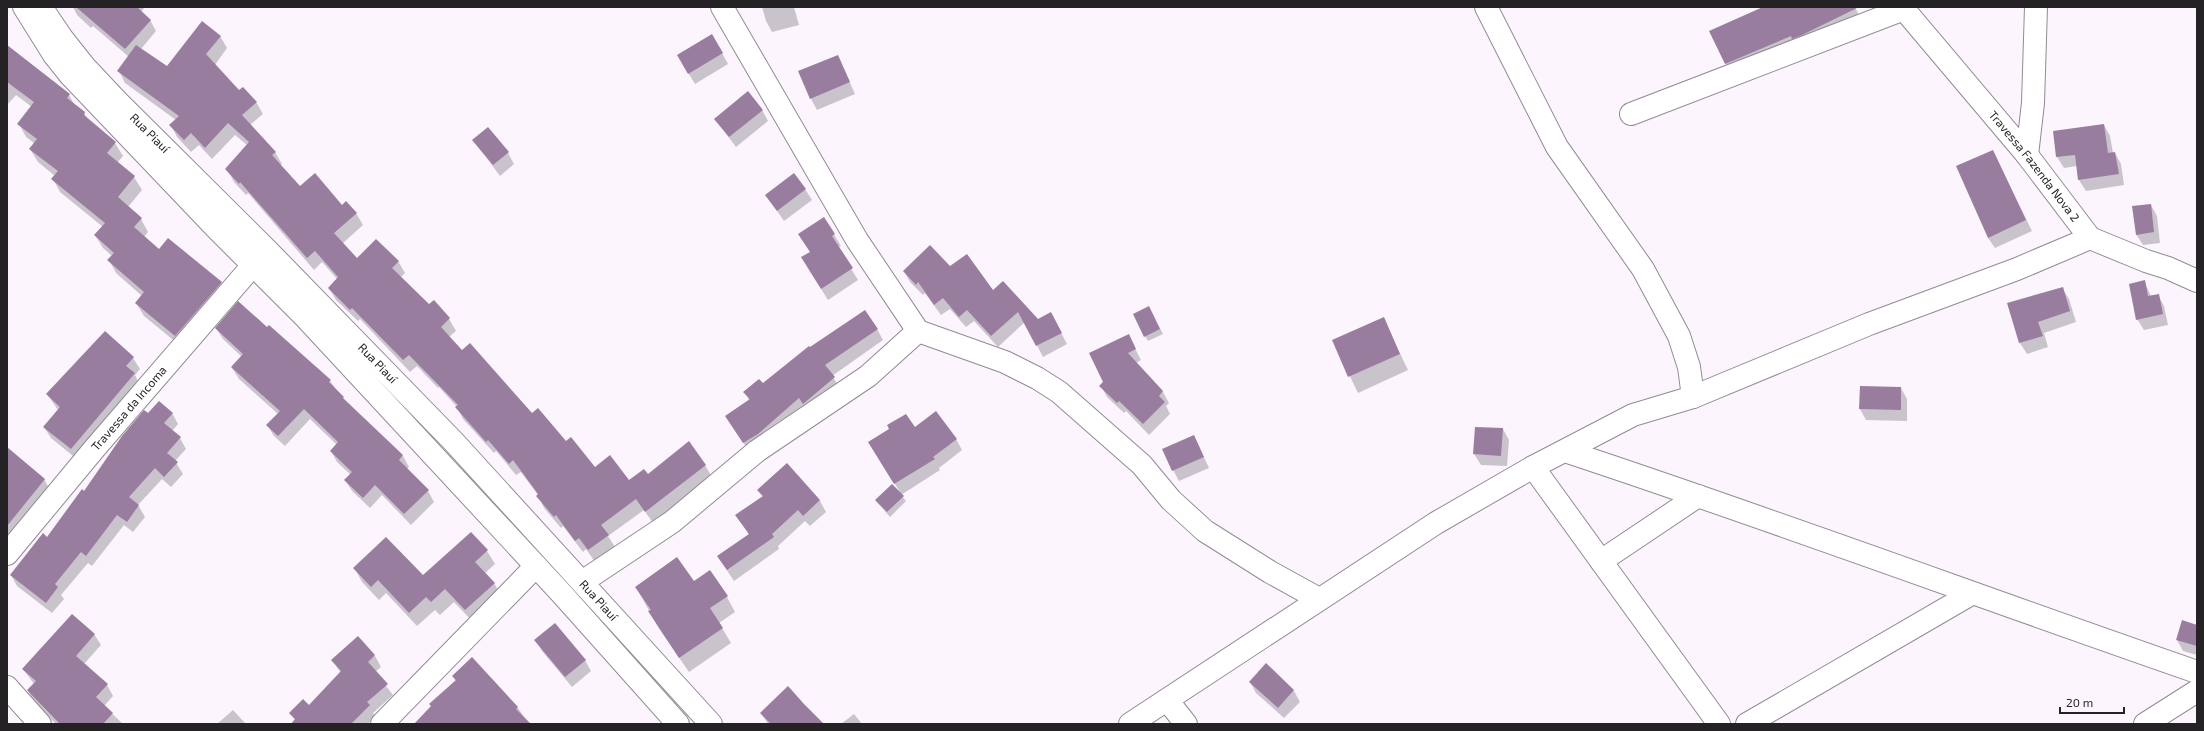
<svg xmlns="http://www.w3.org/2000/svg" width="2204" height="731" font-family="'Exo 2',sans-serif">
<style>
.shadow{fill:#0003}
.building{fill:#987d9f}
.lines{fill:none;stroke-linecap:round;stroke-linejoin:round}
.street-casing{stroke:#928b94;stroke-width:24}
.primary-casing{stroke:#928b94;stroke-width:24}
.street{stroke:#fff;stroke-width:22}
.primary{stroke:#fff;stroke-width:22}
.labels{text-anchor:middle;stroke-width:3;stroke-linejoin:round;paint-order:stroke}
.street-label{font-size:12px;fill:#242225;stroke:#fcf5fe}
</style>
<rect width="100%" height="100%" fill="#fcf5fe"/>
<g class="shadow">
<path d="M 73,7 L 145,7 L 141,12 L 150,20 L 156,31 L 141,49 L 167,68 L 220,36 L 227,48 L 215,65 L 239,92 L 256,102 L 263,114 L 250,125 L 275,152 L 282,164 L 280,165 L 300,187 L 356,213 L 363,225 L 342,244 L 356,260 L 398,261 L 405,273 L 401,277 L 429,305 L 449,319 L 456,331 L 449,337 L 462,352 L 594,468 L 629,481 L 705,465 L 712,477 L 653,523 L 644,510 L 608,536 L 615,547 L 595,562 L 586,549 L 583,552 L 563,526 L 561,528 L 544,508 L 538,495 L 521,472 L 516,475 L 496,451 L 494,453 L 463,419 L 457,407 L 439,387 L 438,388 L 417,366 L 410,372 L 360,319 L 358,321 L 336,300 L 329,288 L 337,279 L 322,262 L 314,270 L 248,193 L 246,195 L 234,182 L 227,169 L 247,145 L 235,135 L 212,159 L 199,145 L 191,152 L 177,137 L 171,125 L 176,120 L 125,83 L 119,71 L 129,57 L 93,26 L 91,28 L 77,15 Z"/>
<path d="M 762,7 L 794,7 L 799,25 L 772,32 L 766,21 Z"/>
<path d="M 1767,7 L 1855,7 L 1862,22 L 1732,75 L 1710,32 Z"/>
<path d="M 7,45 L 69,95 L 75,106 L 84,113 L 88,120 L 115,143 L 123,156 L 117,163 L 134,177 L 142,190 L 128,207 L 141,219 L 148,232 L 144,237 L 159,250 L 221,283 L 229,296 L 183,348 L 144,316 L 136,303 L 142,296 L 116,273 L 109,260 L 112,256 L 103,248 L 95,235 L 103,227 L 60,192 L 53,179 L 55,176 L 38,162 L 30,149 L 34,143 L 26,137 L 19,124 L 32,107 L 16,95 L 7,105 Z"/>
<path d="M 722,53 L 728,64 L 695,84 L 684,66 Z"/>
<path d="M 838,56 L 855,94 L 817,110 L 811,99 Z"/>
<path d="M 762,110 L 768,121 L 736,147 L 715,119 Z"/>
<path d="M 2104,125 L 2110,136 L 2113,153 L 2115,153 L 2121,164 L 2124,185 L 2086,191 L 2079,180 L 2077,166 L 2064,168 L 2057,157 L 2054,132 Z"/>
<path d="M 474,141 L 508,153 L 514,164 L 500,176 Z"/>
<path d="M 1993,151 L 2032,231 L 1995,248 L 1988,238 Z"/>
<path d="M 805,189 L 812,200 L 784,221 L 766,195 Z"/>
<path d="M 2151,205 L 2157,216 L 2160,243 L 2143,245 L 2136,234 Z"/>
<path d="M 824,218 L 841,246 L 838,247 L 858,280 L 828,300 L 809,269 L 811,252 Z"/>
<path d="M 950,267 L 1038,320 L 1057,325 L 1067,344 L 1043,357 L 1025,322 L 998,347 L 974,321 L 966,327 L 950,309 L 941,315 L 925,293 L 923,295 L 910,282 L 904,271 Z"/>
<path d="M 2144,281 L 2151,296 L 2158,295 L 2164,306 L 2168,325 L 2144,330 L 2137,319 Z"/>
<path d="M 2062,288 L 2069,299 L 2076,322 L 2044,333 L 2048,347 L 2027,354 L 2020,343 Z"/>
<path d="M 1152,313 L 1163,334 L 1148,341 L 1145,336 Z"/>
<path d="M 1383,318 L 1408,370 L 1358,393 L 1333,341 Z"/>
<path d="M 216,328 L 330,381 L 347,404 L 403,456 L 409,467 L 407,469 L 428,491 L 434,502 L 411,525 L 382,495 L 370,508 L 352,491 L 345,480 L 351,475 L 337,462 L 331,451 L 337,445 L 310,419 L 285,446 L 274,436 L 267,425 L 278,414 L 239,379 L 232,368 L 242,357 L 223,339 Z"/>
<path d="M 877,329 L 883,340 L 832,376 L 841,389 L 751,454 L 733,427 L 749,401 L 745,392 Z"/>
<path d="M 105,333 L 133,358 L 140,369 L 135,375 L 140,385 L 78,460 L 51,438 L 44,427 L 58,410 L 47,394 Z"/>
<path d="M 1128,335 L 1141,360 L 1136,363 L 1163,392 L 1169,403 L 1166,406 L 1170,414 L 1149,435 L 1126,411 L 1124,413 L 1107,397 L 1101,386 Z"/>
<path d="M 1901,388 L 1907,399 L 1907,421 L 1866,420 L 1860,409 Z"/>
<path d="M 172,413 L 178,424 L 172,431 L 180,438 L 186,449 L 175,461 L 183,474 L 171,487 L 162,479 L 138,505 L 145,517 L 133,532 L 124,525 L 92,566 L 88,563 L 61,595 L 64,599 L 52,613 L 17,586 L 11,575 L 48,538 L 148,415 Z"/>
<path d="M 915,429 L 956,439 L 962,450 L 939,468 L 940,470 L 901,495 L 906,501 L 890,517 L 876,501 L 900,492 L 876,453 Z"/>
<path d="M 1503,429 L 1509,440 L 1507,466 L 1481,465 L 1474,454 Z"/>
<path d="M 1194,436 L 1209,468 L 1179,481 L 1173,470 Z"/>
<path d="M 7,448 L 44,479 L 50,490 L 7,539 Z"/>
<path d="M 787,465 L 820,501 L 826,512 L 810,526 L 805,521 L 778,546 L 779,549 L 734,581 L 718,557 L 749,535 L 737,515 L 763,497 L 758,490 Z"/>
<path d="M 487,551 L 495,564 L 485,573 L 494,583 L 502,597 L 474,623 L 454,602 L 440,615 L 435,610 L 417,626 L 386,593 L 379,600 L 362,582 L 355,569 L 423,577 Z"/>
<path d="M 693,582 L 727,597 L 735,612 L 719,623 L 731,643 L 689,672 L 658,627 L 636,587 Z"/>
<path d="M 2197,626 L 2197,655 L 2183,651 L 2177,640 Z"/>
<path d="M 94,634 L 101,645 L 84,664 L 107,685 L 113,696 L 104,706 L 123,724 L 56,724 L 34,702 L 28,691 L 34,684 L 23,669 Z"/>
<path d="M 358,637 L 375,656 L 381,667 L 375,672 L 393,695 L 373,713 L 375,716 L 368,724 L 291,724 L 295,720 L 290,713 L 309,707 L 341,673 L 332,660 Z"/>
<path d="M 536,640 L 585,660 L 591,671 L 572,687 L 542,651 Z"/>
<path d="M 472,659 L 518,708 L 529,724 L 415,724 L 456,682 L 453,676 Z"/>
<path d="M 1266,665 L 1294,691 L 1300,702 L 1284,718 L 1256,693 L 1250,682 Z"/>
<path d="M 233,710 L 246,724 L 217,724 Z"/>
<path d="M 761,713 L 823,724 L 768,724 Z"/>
<path d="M 854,714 L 862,724 L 841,724 Z"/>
</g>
<g class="building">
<path d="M 76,7 L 137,7 L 151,20 L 125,49 Z"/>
<path d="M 1763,7 L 1859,7 L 1802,35 L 1792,39 L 1791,36 L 1725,64 L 1709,31 Z"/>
<path d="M 202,21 L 221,36 L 206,54 L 239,90 L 243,87 L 257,102 L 242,115 L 276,152 L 272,155 L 300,186 L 315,173 L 342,205 L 346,201 L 357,213 L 334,233 L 357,258 L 376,239 L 399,261 L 392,268 L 429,304 L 434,300 L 450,318 L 441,327 L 462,350 L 470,343 L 532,413 L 538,408 L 566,441 L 571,437 L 595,467 L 610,455 L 629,480 L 644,469 L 648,474 L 689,441 L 706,465 L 645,512 L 636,499 L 601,525 L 609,535 L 588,550 L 579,538 L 575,541 L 556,515 L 554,517 L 536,496 L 538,494 L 513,460 L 509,464 L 488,440 L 486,442 L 455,407 L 458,405 L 409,355 L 403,360 L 352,308 L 350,310 L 328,288 L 338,277 L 315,251 L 307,258 L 240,182 L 239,184 L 225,169 L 249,142 L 228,123 L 205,148 L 191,133 L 184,140 L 169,125 L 179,116 L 117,71 L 136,45 L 167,66 Z"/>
<path d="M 712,34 L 723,53 L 688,74 L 677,55 Z"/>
<path d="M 7,45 L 70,94 L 67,98 L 85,112 L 84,115 L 116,142 L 107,153 L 135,176 L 118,197 L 142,218 L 134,227 L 159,249 L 168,238 L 222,282 L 175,336 L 135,303 L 144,292 L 107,260 L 114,253 L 94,235 L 105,223 L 51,179 L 58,171 L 29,149 L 37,139 L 17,124 L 34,102 L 7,82 Z"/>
<path d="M 838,55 L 850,82 L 810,99 L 798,71 Z"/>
<path d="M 748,91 L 763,110 L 729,137 L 714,119 Z"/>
<path d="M 2104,124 L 2108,153 L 2115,152 L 2119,174 L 2078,180 L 2075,155 L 2056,157 L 2053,131 Z"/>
<path d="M 488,127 L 509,152 L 493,165 L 472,140 Z"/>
<path d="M 1993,150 L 2026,220 L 1988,238 L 1956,166 Z"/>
<path d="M 794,173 L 806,189 L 777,211 L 765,195 Z"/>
<path d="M 2151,204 L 2154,232 L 2136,235 L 2132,206 Z"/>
<path d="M 824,217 L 835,234 L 832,236 L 853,268 L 821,289 L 801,257 L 810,252 L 798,234 Z"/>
<path d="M 930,245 L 950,266 L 967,254 L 993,290 L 1003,281 L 1038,319 L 1051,312 L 1062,333 L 1036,346 L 1018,312 L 991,336 L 967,310 L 959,317 L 943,298 L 934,305 L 918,282 L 916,285 L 903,271 Z"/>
<path d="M 2145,280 L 2148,296 L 2159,294 L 2163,314 L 2136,320 L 2129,284 Z"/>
<path d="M 2063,287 L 2070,311 L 2038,322 L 2043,336 L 2019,343 L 2007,303 Z"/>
<path d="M 238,301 L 267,327 L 269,325 L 331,380 L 329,382 L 344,397 L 343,398 L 403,455 L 399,460 L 429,490 L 404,514 L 375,485 L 363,498 L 344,480 L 352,472 L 330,451 L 338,442 L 304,409 L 278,436 L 266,425 L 280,411 L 231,367 L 243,354 L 215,328 Z"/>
<path d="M 1149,306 L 1160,329 L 1144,337 L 1133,314 Z"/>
<path d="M 865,310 L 878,329 L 825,365 L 835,377 L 803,404 L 799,398 L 758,434 L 743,443 L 725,416 L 750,399 L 743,392 L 759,379 L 763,383 L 809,346 L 810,347 Z"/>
<path d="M 1384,317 L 1400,354 L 1348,377 L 1332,340 Z"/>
<path d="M 105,331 L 134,357 L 126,366 L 135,373 L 71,449 L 43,427 L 60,407 L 46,394 Z"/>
<path d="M 1129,334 L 1136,349 L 1128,353 L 1163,391 L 1159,396 L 1165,402 L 1143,424 L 1119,401 L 1117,403 L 1099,386 L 1103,382 L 1089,353 Z"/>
<path d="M 1860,386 L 1901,387 L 1901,410 L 1859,409 Z"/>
<path d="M 159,401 L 173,413 L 164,423 L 181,437 L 167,453 L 178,462 L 164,477 L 155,468 L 129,497 L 139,505 L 127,522 L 117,515 L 86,556 L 81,552 L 55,584 L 58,587 L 46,603 L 10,575 L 43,533 L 47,537 L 82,489 L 84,491 L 122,436 L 144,410 L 148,413 Z"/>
<path d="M 936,411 L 957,439 L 933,457 L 935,459 L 894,484 L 868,442 L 889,429 L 887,425 L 906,414 L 915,427 Z"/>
<path d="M 1475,427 L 1503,428 L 1501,456 L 1473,454 Z"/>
<path d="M 1194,435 L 1204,457 L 1172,471 L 1162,449 Z"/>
<path d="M 7,447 L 45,479 L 7,526 Z"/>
<path d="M 787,463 L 820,500 L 803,516 L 798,510 L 772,534 L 774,537 L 727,570 L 717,556 L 749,534 L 735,515 L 763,496 L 757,490 Z"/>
<path d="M 892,484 L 904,496 L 887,512 L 875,500 Z"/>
<path d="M 471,532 L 488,550 L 475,562 L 495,583 L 465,610 L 445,589 L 431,602 L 426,597 L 409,613 L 378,580 L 371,587 L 353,568 L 386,537 L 423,575 Z"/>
<path d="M 677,557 L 694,581 L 710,570 L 728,596 L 710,608 L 723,628 L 679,658 L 648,611 L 651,610 L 635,587 Z"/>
<path d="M 72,614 L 95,634 L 76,656 L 108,684 L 96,697 L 113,713 L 103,724 L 60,724 L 27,690 L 36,681 L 22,669 Z"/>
<path d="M 2182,620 L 2197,625 L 2197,646 L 2176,640 Z"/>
<path d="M 555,623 L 586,660 L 565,677 L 534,640 Z"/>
<path d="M 358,636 L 375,655 L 368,662 L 388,684 L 367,702 L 370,705 L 351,724 L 291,724 L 295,719 L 289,713 L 303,699 L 309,705 L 341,671 L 331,660 Z"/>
<path d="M 472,657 L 518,707 L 516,709 L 531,724 L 414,724 L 431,706 L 429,704 L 456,680 L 452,676 Z"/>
<path d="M 1266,663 L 1294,690 L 1278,708 L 1249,682 Z"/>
<path d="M 788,686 L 804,704 L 824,724 L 771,724 L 760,713 Z"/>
</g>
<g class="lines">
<g class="street-casing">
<g id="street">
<path d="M 722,7 L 857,240 L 918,331 L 1005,362 L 1037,378 L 1059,392 L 1142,465 L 1171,500 L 1205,531 L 1270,572 L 1319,599"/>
<path d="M 1486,7 L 1557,147 L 1643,269 L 1679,336 L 1689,367 L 1693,397"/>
<path id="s1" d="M 1902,7 L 2027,155 L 2090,238 L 2146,261 L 2168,268 L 2197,281"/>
<path d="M 1631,114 L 1904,9"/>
<path d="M 2027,155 L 2033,103 L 2036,7"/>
<path d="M 1565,451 C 1777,521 1986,599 2197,672"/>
<path d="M 1533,467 L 1719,724"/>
<path id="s2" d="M 7,554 L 95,448 L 254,264"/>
<path d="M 1601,561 L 1698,496"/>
<path d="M 582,582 L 672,522 L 757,451 L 868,376 L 918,331"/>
<path d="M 7,687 L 40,724"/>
<path d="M 1167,700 L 1186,724"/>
<path d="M 382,724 L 536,566"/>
<path d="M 1130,724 L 1436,523 L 1533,467 L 1633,415 L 1693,397 L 1869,324 L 2017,269 L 2090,238"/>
<path d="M 1747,724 L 1971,594"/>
<path d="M 2145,724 L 2197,691"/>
</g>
</g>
<g class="primary-casing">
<g id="primary">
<path d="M 24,7 L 54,55 L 70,75 L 215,227 L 305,317 L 562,594 L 678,724"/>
<path id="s3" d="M 41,7 L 62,38 L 85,67 L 117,101 L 268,251 L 454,442 L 711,724"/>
</g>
</g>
<use href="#street" class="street"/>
<use href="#primary" class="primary"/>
</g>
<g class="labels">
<g class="street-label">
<text dy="4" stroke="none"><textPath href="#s3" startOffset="167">Rua Piauí</textPath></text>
<text dy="4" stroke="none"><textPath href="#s1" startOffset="207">Travessa Fazenda Nova 2</textPath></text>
<text dy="4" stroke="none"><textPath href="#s3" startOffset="491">Rua Piauí</textPath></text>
<text dy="4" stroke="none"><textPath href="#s2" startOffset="190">Travessa da Incoma</textPath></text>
<text dy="4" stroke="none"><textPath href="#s3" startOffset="815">Rua Piauí</textPath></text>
</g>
</g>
<rect width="2204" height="731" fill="none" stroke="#242225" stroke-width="16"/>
<path d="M2060 707v6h64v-6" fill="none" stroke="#242225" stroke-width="2"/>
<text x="2066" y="707" font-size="12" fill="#242225" stroke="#fcf5fe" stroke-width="3" paint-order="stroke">20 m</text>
</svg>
